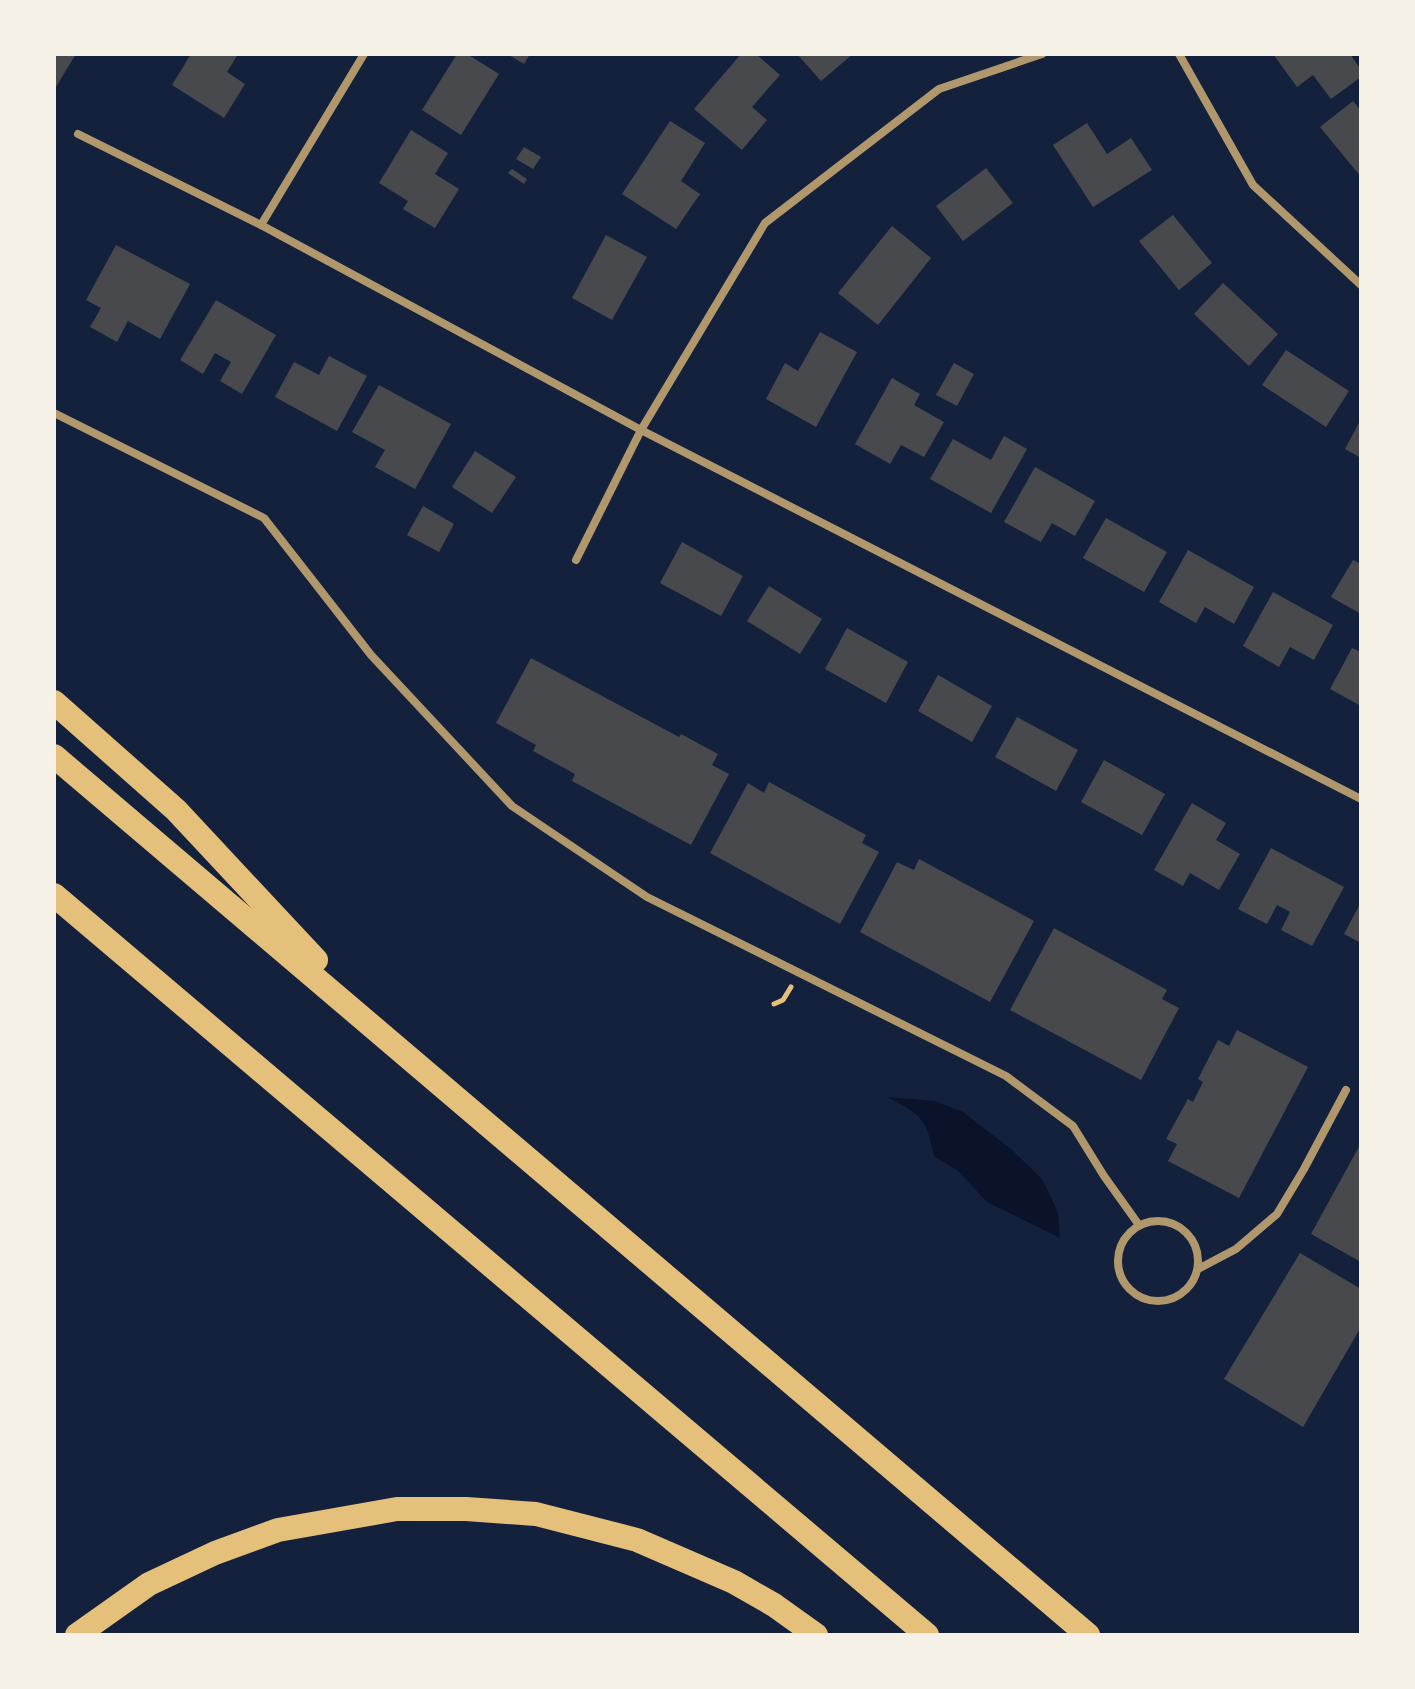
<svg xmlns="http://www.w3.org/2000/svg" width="1415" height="1689" font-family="'Archivo Narrow',sans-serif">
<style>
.water{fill:#0b132b}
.building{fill:#48494c}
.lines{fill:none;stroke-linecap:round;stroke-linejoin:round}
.path{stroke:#e5c07b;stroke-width:5}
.minor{stroke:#b1986c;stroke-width:8}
.motorway{stroke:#e5c07b;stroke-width:24}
</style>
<rect width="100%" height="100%" fill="#14213d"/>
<path class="water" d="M 887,1097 L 935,1101 L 963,1112 L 1011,1149 L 1042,1179 L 1058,1212 L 1060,1238 L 987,1202 L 958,1171 L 934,1156 C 926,1118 922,1115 887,1097 Z"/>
<g class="building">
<path d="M 54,54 L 76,54 L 54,90 Z"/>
<path d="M 191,54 L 238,54 L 227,72 L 245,84 L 224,118 L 172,85 Z"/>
<path d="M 457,54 L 467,54 L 499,74 L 461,135 L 422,110 Z"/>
<path d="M 507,54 L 530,54 L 524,64 Z"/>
<path d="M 741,54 L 756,54 L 780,75 L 752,107 L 767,120 L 742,150 L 694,109 Z"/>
<path d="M 797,54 L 853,54 L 821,81 Z"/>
<path d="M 1273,54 L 1350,54 L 1361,70 L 1361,77 L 1331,99 L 1313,75 L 1297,87 Z"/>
<path d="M 1353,101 L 1361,111 L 1361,177 L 1320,127 Z"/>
<path d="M 670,121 L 705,143 L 681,181 L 700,194 L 676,229 L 622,194 Z"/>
<path d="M 1087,123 L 1107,154 L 1131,138 L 1152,170 L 1093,207 L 1053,145 Z"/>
<path d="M 411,130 L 448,153 L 435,174 L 459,189 L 435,228 L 403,209 L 408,201 L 379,183 Z"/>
<path d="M 524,147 L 541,157 L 533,169 L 516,159 Z"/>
<path d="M 986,168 L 1013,203 L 963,241 L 936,206 Z"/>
<path d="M 512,169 L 527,179 L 524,184 L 508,173 Z"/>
<path d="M 1173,215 L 1212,263 L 1179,290 L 1139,241 Z"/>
<path d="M 892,226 L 931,258 L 878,325 L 838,293 Z"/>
<path d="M 606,235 L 647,257 L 612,320 L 572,298 Z"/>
<path d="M 116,245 L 190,284 L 160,339 L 128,321 L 117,342 L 90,327 L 101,308 L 86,300 Z"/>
<path d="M 1223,283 L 1278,334 L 1249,366 L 1194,314 Z"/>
<path d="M 216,300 L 276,335 L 242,394 L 220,381 L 231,362 L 215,353 L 203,374 L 180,360 Z"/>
<path d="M 820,332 L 857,352 L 816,427 L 766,399 L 785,363 L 798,371 Z"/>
<path d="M 1286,350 L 1349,391 L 1326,427 L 1262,385 Z"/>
<path d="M 329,356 L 367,376 L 337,431 L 275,397 L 294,362 L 319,375 Z"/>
<path d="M 954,363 L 974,374 L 957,406 L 936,395 Z"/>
<path d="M 892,378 L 920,394 L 914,405 L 944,422 L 924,457 L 901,445 L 890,464 L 855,444 Z"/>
<path d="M 379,385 L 451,424 L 415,489 L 375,467 L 385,450 L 352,432 Z"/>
<path d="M 1361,419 L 1361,458 L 1345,449 Z"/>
<path d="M 1004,436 L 1027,449 L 991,513 L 930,479 L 953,439 L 991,460 Z"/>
<path d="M 475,451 L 516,477 L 492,513 L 452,487 Z"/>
<path d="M 1035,467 L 1095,501 L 1075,536 L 1052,523 L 1041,542 L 1004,522 Z"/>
<path d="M 423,506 L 454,524 L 439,552 L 407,535 Z"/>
<path d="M 1106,518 L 1167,552 L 1144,592 L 1083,558 Z"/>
<path d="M 682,542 L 743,576 L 721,616 L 660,583 Z"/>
<path d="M 1188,550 L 1254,587 L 1234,624 L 1205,607 L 1196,623 L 1159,602 Z"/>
<path d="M 1353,560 L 1361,564 L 1361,614 L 1331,597 Z"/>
<path d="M 769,586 L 822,619 L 800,654 L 747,621 Z"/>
<path d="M 1273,592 L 1333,625 L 1314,660 L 1290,647 L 1279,667 L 1243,646 Z"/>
<path d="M 847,628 L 908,662 L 886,703 L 825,669 Z"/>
<path d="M 1352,648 L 1361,652 L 1361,706 L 1330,689 Z"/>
<path d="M 531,658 L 679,737 L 681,734 L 718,754 L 712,765 L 729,774 L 691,845 L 572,781 L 575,774 L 533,751 L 536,745 L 496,723 Z"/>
<path d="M 938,675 L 992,706 L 972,742 L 918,711 Z"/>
<path d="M 1017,717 L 1078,750 L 1056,791 L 995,757 Z"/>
<path d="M 1104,760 L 1165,794 L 1142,835 L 1081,802 Z"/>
<path d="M 769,782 L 866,835 L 862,843 L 879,852 L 840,924 L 710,853 L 748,783 L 764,793 Z"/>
<path d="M 1192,803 L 1226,823 L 1216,840 L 1240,854 L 1219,890 L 1190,873 L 1183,886 L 1154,870 Z"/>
<path d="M 1271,848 L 1344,887 L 1312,946 L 1281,930 L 1290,912 L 1277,905 L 1267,924 L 1238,909 Z"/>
<path d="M 919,859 L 1034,921 L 990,1002 L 860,932 L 897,862 L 914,870 Z"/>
<path d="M 1361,902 L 1361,943 L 1344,934 Z"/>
<path d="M 1054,928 L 1167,990 L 1162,999 L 1179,1008 L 1141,1080 L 1010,1010 Z"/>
<path d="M 1237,1030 L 1308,1067 L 1239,1198 L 1168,1161 L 1177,1144 L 1166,1139 L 1188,1099 L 1193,1102 L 1203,1082 L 1198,1079 L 1218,1040 L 1229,1046 Z"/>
<path d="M 1361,1143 L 1361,1262 L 1311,1234 Z"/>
<path d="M 1300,1253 L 1361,1289 L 1361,1308 L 1359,1311 L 1361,1312 L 1361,1327 L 1303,1427 L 1224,1379 Z"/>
</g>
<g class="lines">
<path class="path" d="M 774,1004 L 783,1000 L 791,987"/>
<g class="minor">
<path d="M 1179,54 L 1253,185 L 1361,285"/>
<path d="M 78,134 L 261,225 L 641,430 L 1361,799"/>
<path d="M 261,225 L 364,54"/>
<path d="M 54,413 L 264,518 L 371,655 L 512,806 L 647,897 L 1006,1076 L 1073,1126 L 1104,1176 L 1139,1225"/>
<path d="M 576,560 L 641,430 L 765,223 L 939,89 L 1042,54"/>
<circle cx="1158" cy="1261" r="40"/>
<path d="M 1198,1269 L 1236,1249 L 1277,1214 L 1304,1169 L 1346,1090"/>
</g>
<g class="motorway">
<path d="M 54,702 L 176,810 L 316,960"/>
<path d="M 54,756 L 1088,1635"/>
<path d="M 54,895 L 927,1635"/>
<path d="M 77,1635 L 149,1584 L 215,1553 L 278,1530 L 397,1509 L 466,1509 L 536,1514 L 637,1540 L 734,1582 L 774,1605 L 816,1635"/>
</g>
</g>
<rect width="1415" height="1689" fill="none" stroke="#f6f1e7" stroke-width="112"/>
</svg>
